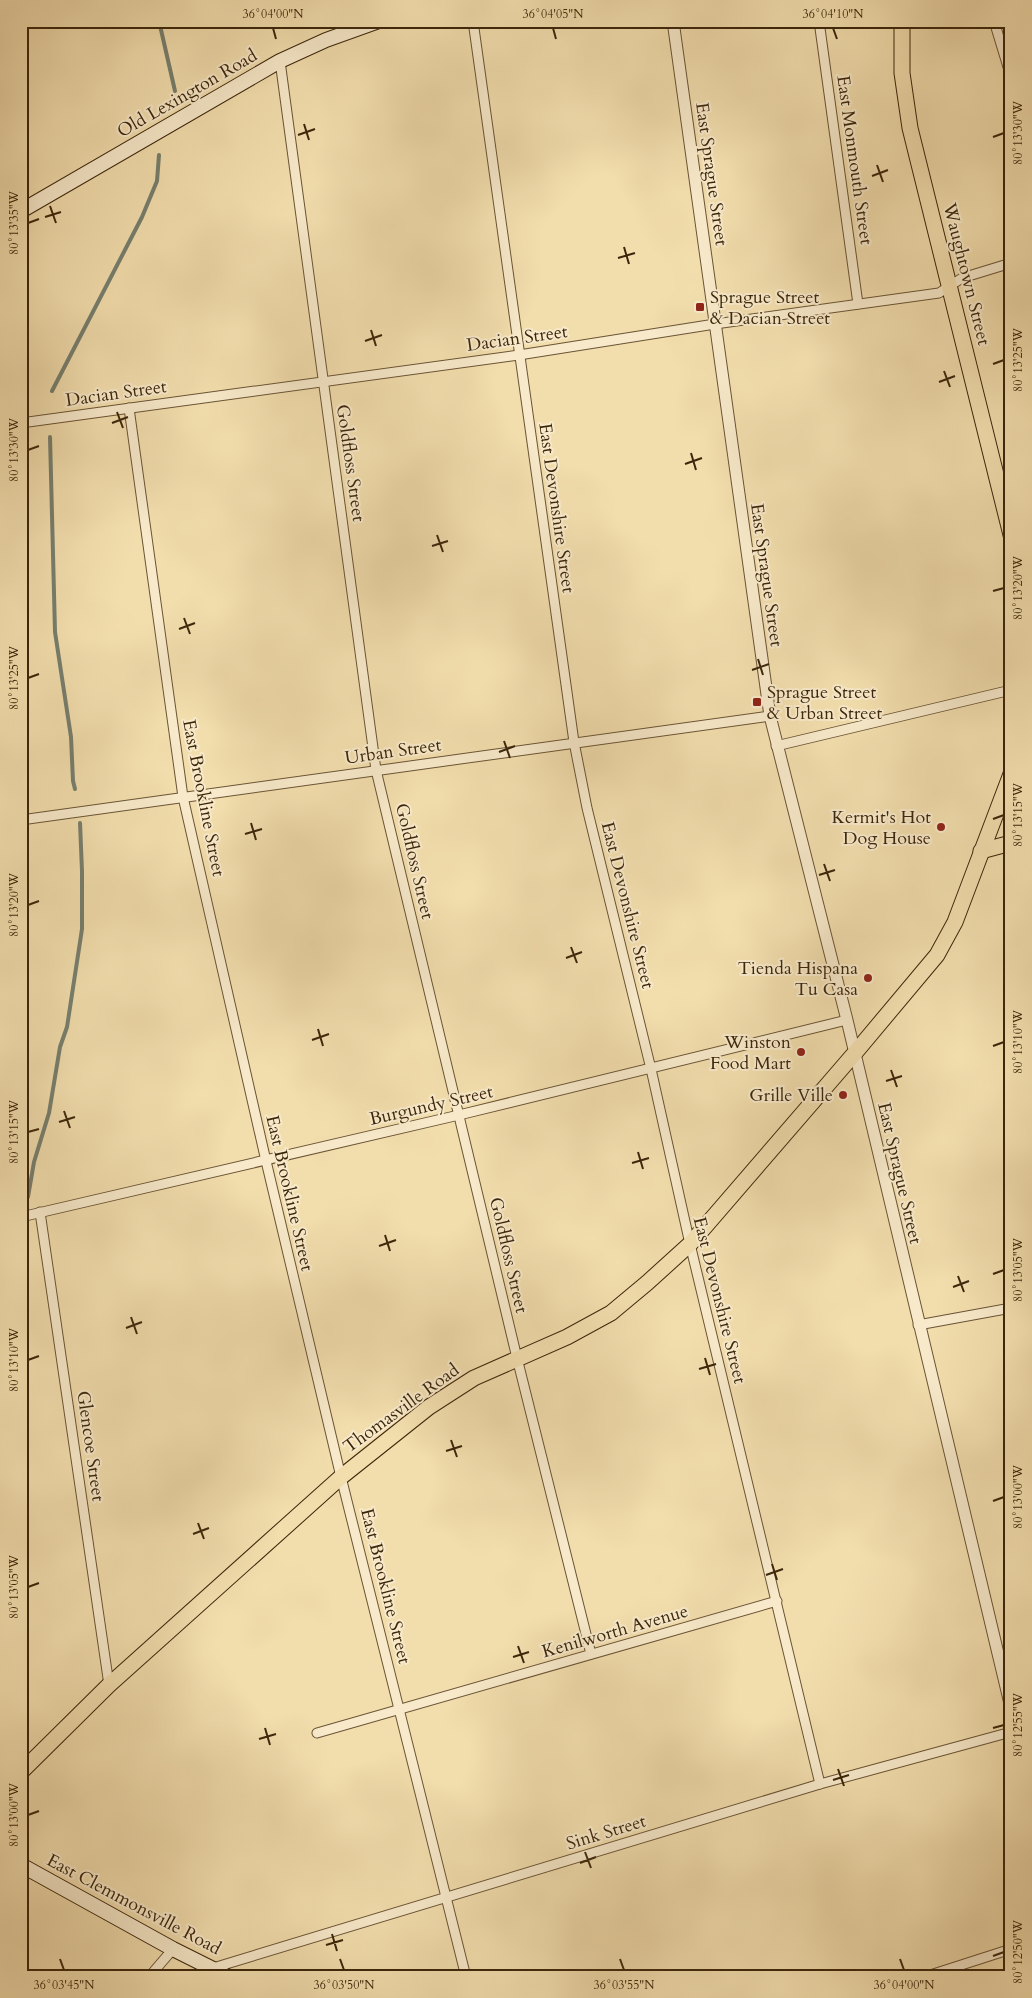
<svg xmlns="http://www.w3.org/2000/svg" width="1032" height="1998" font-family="Cardo,serif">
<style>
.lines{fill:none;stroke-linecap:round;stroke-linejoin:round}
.stream{stroke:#767f6f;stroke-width:4}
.minor-casing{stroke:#6a5434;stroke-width:11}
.tertiary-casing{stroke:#6a5434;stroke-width:13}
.secondary-casing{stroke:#3c260b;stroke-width:16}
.primary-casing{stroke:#3c260b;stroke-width:17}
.minor{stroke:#f7e9ca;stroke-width:9}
.tertiary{stroke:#f7e9ca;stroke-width:11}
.secondary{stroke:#f7e9ca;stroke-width:14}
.primary{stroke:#f2ddad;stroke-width:15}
.ticks{fill:none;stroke:#3c260b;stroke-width:2}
.poi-dot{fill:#8f2418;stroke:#f7e9ca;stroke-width:2}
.labels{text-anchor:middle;stroke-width:4;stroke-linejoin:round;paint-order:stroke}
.street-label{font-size:18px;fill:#3c260b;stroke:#f7e9ca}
.poi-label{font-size:18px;fill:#3c260b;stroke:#f7e9ca;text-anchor:end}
.neatline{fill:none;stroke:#3c260b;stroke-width:2}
.ticks-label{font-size:12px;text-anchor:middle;fill:#3c260b}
</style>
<rect width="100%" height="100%" fill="#f2ddad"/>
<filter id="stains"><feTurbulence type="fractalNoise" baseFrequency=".004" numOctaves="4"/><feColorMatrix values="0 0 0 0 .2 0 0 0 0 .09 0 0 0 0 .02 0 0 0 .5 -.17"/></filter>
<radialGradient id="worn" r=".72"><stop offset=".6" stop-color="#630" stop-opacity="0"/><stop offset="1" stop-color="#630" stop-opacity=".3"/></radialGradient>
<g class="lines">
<g class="stream">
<path d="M 159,21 L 175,91"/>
<path d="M 52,391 L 142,217 L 157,181 L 159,155"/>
<path d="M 50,437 L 55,632 L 71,737 L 73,781 L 75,789"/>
<path d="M 28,1197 L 34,1162 L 49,1113 L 60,1047 L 67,1027 L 82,929 L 82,871 L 80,823"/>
</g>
<g class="minor-casing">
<g id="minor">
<path d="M 473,21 L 574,742 L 587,808 L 651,1069 L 690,1244 L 820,1784"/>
<path d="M 819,21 L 858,304"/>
<path d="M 994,21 L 1011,77"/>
<path d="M 280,61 L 376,770 L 517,1358 L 591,1654"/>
<path d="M 129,408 L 183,797 L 266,1161 L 341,1477 L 466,1977"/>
<path d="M 21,423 L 519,355 L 715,324 L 939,293 L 962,278 L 1011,263"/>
<path d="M 776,746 L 1011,690"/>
<path d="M 21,820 L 770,716"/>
<path d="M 40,1212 L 109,1685"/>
<path d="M 21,1217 L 459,1115 L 847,1020"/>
<path d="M 918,1325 L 1011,1308"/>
<path d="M 317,1733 L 777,1601"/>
<path d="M 213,1968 L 820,1784 L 1011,1732"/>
<path d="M 149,1977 L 173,1949"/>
<path d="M 924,1977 L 1011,1949"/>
</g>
</g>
<g class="tertiary-casing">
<path id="tertiary" d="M 673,21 L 770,716 L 847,1020 L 1011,1708"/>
</g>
<g class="secondary-casing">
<g id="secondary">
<path d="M 21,211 L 280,61 L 326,40 L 379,21"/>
<path d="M 21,1865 L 173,1949 L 229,1977"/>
</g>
</g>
<g class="primary-casing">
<g id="primary">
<path d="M 902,21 L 902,73 L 910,128 L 1011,535"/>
<path d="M 981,851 L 1011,843"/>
<path d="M 21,1772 L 109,1685 L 341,1477 L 429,1407 L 474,1378 L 567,1337 L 611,1313 L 647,1283 L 690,1244 L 854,1054 L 937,955 L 955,922 L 1011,774"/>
</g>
</g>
<use href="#minor" class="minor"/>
<use href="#tertiary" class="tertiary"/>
<use href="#secondary" class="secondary"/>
<use href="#primary" class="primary"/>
</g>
<path class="ticks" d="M 273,28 L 276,39M 553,28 L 556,39M 833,28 L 837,39M 304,124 L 309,140M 298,135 L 315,129M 993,137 L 1004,133M 877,165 L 883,182M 872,176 L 888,170M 50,206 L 56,223M 45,217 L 61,212M 28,223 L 39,219M 624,247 L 629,264M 618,258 L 635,253M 371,330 L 376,346M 365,341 L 382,335M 993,364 L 1004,360M 944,371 L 950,387M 939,382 L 955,376M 117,412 L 123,428M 112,423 L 128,417M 28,450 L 39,446M 691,453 L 696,470M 685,464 L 702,458M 437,535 L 443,552M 432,546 L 448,541M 993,591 L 1004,588M 184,618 L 190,634M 179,629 L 195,623M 758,659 L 763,675M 752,670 L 769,664M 28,678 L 39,674M 504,741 L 510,758M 499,752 L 515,746M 993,819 L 1004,815M 251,823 L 256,840M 245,834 L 262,829M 824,864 L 830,881M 819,875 L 835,870M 28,905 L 39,901M 571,947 L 577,963M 566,958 L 582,952M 318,1029 L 323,1046M 312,1040 L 329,1034M 993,1046 L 1004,1042M 891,1070 L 897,1087M 886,1081 L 902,1076M 64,1111 L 70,1128M 59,1122 L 75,1117M 28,1132 L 39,1129M 638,1152 L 643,1169M 632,1163 L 649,1158M 385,1235 L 390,1251M 379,1246 L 396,1240M 993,1274 L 1004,1270M 958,1276 L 964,1292M 953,1287 L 969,1281M 131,1317 L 137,1334M 126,1328 L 142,1322M 705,1358 L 710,1375M 28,1360 L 39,1356M 699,1369 L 716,1364M 451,1440 L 457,1457M 446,1451 L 462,1446M 993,1501 L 1004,1497M 198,1523 L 204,1539M 193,1534 L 209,1528M 772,1564 L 777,1580M 766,1575 L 783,1569M 28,1587 L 39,1583M 518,1646 L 524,1663M 513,1657 L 529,1652M 265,1728 L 270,1745M 993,1728 L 1004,1725M 259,1739 L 276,1734M 838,1769 L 844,1786M 833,1780 L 849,1775M 28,1815 L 39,1811M 585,1852 L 591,1868M 580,1863 L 596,1857M 332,1934 L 337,1951M 326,1945 L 343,1940M 993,1956 L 1004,1952M 60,1959 L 64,1970M 340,1959 L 344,1970M 620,1959 L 624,1970M 900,1959 L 904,1970"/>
<g class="poi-dot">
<rect x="695" y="302" width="10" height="10" rx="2.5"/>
<rect x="752" y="697" width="10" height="10" rx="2.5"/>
<circle cx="941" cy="827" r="5"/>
<circle cx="868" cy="978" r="5"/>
<circle cx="801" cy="1052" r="5"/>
<circle cx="843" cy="1095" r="5"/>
</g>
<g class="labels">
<g class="street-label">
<text transform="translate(187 93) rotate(-30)" y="6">Old Lexington Road</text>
<text transform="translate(855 160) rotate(82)" y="6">East Monmouth Street</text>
<text transform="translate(712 174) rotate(82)" y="6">East Sprague Street</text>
<text transform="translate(967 274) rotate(76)" y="6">Waughtown Street</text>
<text transform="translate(517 338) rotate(-8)" y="6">Dacian Street</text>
<text transform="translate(116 393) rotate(-8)" y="6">Dacian Street</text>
<text transform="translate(351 463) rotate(82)" y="6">Goldfloss Street</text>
<text transform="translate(557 508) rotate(82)" y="6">East Devonshire Street</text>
<text transform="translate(767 575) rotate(82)" y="6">East Sprague Street</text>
<text transform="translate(393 751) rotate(-8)" y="6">Urban Street</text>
<text transform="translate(204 798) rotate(79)" y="6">East Brookline Street</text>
<text transform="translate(415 861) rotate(77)" y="6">Goldfloss Street</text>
<text transform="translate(628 905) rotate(76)" y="6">East Devonshire Street</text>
<text transform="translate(431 1105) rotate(-13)" y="6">Burgundy Street</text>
<text transform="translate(900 1173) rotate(77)" y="6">East Sprague Street</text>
<text transform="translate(290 1193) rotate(77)" y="6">East Brookline Street</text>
<text transform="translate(509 1255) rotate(77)" y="6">Goldfloss Street</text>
<text transform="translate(720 1300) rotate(76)" y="6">East Devonshire Street</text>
<text transform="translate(401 1408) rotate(-36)" y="6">Thomasville Road</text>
<text transform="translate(91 1446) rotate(82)" y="6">Glencoe Street</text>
<text transform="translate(386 1586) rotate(76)" y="6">East Brookline Street</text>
<text transform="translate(615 1631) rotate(-16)" y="6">Kenilworth Avenue</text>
<text transform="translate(606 1832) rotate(-17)" y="6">Sink Street</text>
<text transform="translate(134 1904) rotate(28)" y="6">East Clemmonsville Road</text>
</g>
<g class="poi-label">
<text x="710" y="303" text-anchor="start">Sprague Street<tspan x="710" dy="21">&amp; Dacian Street</tspan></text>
<text x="767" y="698" text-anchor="start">Sprague Street<tspan x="767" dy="21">&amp; Urban Street</tspan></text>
<text x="931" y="823">Kermit's Hot<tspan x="931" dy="21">Dog House</tspan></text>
<text x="858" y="974">Tienda Hispana<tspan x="858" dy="21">Tu Casa</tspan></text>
<text x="791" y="1048">Winston<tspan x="791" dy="21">Food Mart</tspan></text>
<text x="833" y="1101">Grille Ville</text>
</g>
</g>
<rect width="1032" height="1998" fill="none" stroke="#f2ddad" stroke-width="55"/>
<rect x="28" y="28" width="976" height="1942" class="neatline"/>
<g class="ticks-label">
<text x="273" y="18">36°04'00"N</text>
<text x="553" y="18">36°04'05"N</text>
<text x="833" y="18">36°04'10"N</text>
<text transform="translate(1018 133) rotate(-90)" y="4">80°13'30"W</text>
<text transform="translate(14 223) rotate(-90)" y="4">80°13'35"W</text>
<text transform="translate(1018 360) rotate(-90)" y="4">80°13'25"W</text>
<text transform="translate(14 450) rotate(-90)" y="4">80°13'30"W</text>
<text transform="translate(1018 588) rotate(-90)" y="4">80°13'20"W</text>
<text transform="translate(14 678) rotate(-90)" y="4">80°13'25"W</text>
<text transform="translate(1018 815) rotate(-90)" y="4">80°13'15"W</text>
<text transform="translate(14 905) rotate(-90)" y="4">80°13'20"W</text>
<text transform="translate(1018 1042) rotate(-90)" y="4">80°13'10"W</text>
<text transform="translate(14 1132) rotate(-90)" y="4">80°13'15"W</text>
<text transform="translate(1018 1270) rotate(-90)" y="4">80°13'05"W</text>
<text transform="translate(14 1360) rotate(-90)" y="4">80°13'10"W</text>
<text transform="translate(1018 1497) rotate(-90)" y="4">80°13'00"W</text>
<text transform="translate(14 1587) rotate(-90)" y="4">80°13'05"W</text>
<text transform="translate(1018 1725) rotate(-90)" y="4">80°12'55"W</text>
<text transform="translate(14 1815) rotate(-90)" y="4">80°13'00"W</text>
<text transform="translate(1018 1952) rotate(-90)" y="4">80°12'50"W</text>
<text x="64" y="1989">36°03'45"N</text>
<text x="344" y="1989">36°03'50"N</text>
<text x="624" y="1989">36°03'55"N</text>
<text x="904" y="1989">36°04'00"N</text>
</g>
<rect width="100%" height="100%" filter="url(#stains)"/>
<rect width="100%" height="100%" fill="url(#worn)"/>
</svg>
